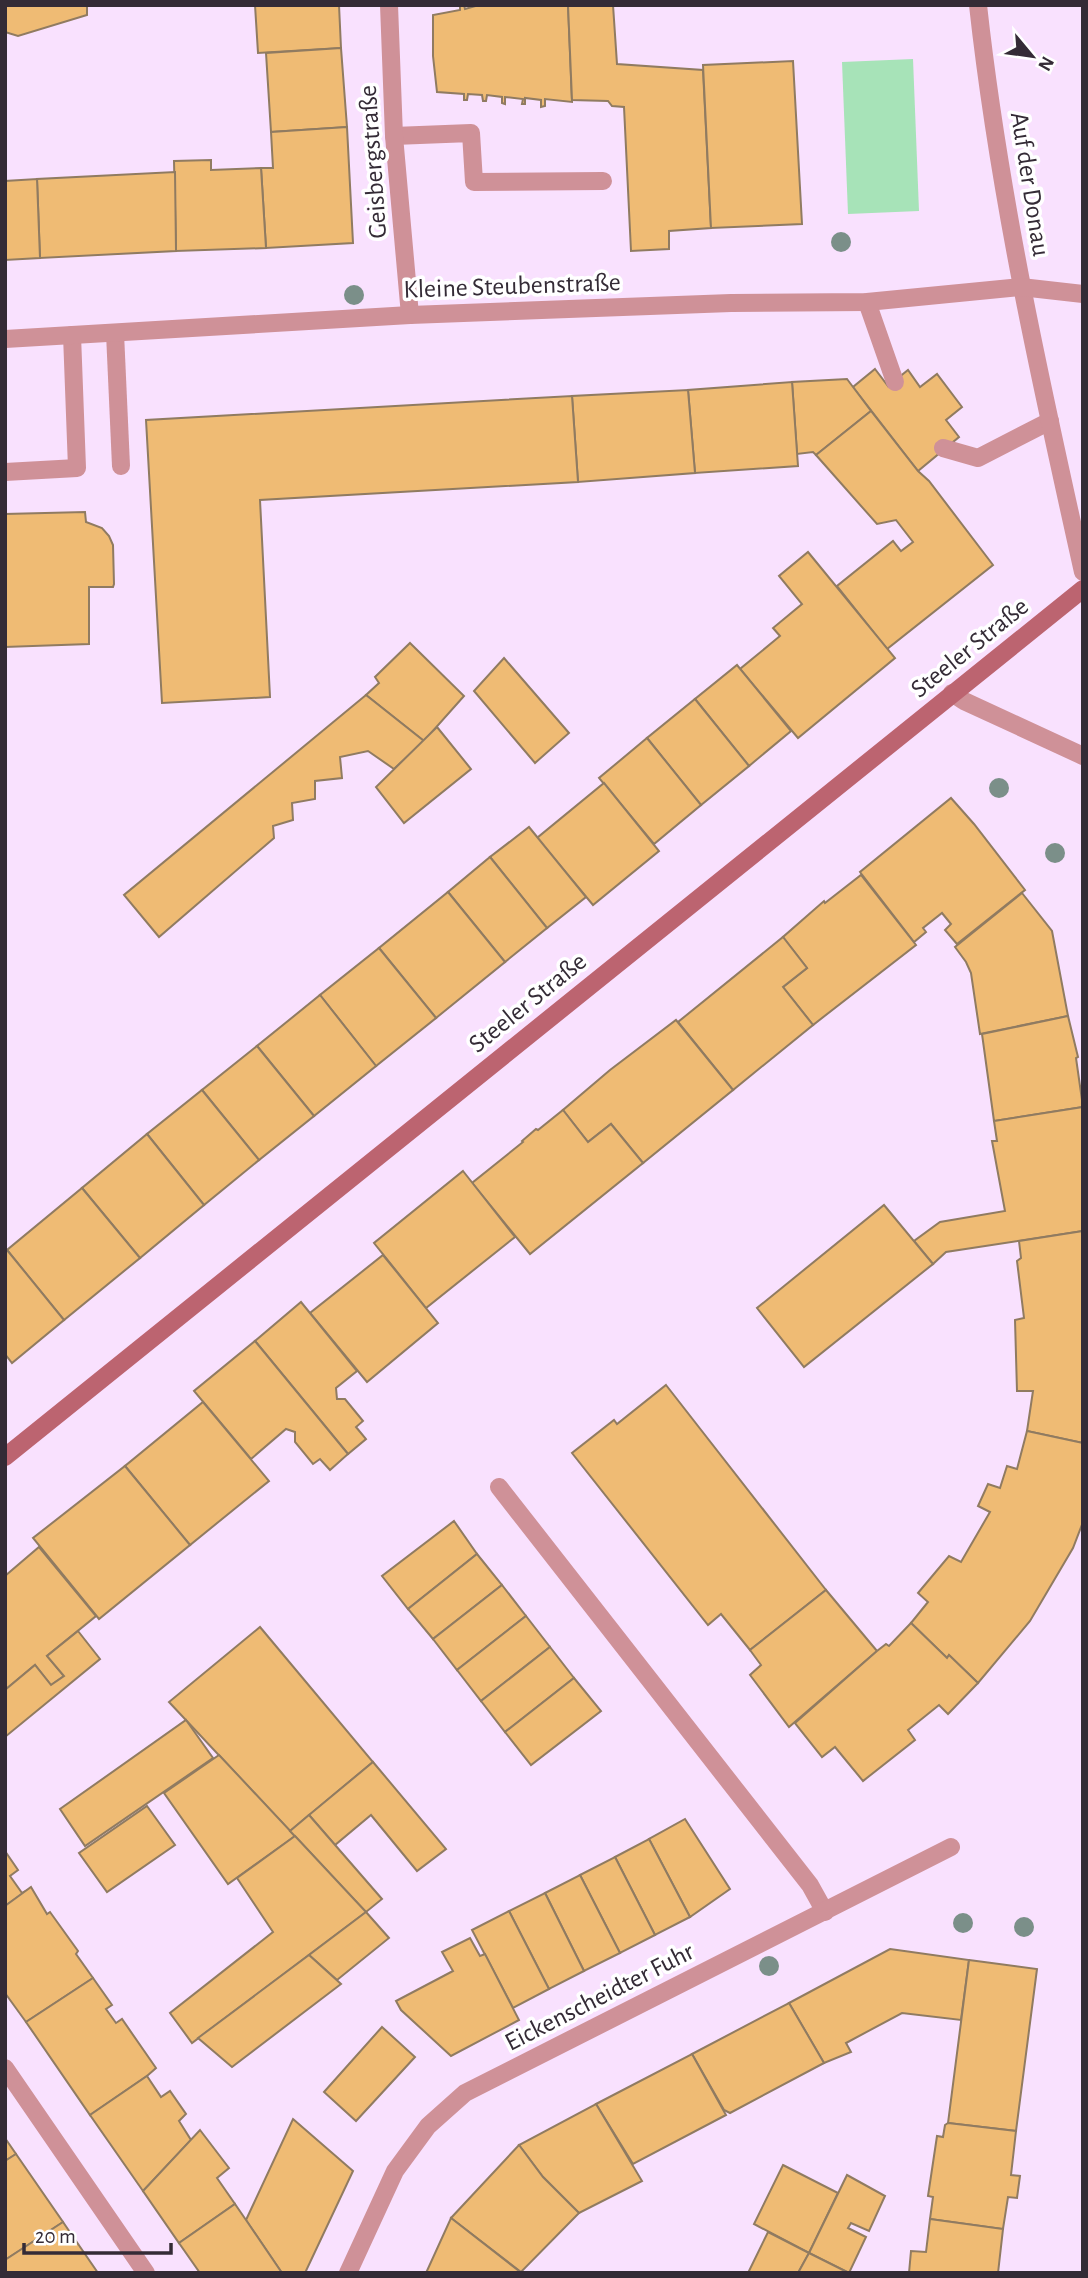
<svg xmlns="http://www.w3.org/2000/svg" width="1088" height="2278" font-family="'Alegreya Sans',sans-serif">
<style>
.green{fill:#a7e3b8}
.building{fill:#efbb74;stroke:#907b61;stroke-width:2}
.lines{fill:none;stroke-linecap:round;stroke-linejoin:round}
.service{stroke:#cf9198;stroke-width:18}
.minor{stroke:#cf9198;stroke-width:18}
.secondary{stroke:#bc6470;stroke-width:18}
.tree{fill:#7b8f89}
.labels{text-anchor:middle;stroke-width:7;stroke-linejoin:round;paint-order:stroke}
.street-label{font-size:26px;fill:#342b36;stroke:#fff}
</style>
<rect width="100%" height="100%" fill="#f9e1fe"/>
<path class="green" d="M 913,59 L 919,211 L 848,214 L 842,62 Z"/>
<g class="building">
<path d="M 5,5 L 87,5 L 87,15 L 18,36 L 5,32 Z"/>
<path d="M 255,5 L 339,5 L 341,48 L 258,53 Z"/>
<path d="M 460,5 L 464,5 L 465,9 L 479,5 L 568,5 L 572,102 L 545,99 L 545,106 L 541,107 L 541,100 L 525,98 L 525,104 L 522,104 L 523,99 L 505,97 L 505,104 L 502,103 L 502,97 L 487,95 L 486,101 L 483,101 L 482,95 L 468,94 L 467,100 L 464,100 L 464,94 L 437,92 L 433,56 L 433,15 L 460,10 Z"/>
<path d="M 568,5 L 613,5 L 617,64 L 703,70 L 711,228 L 669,231 L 669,249 L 631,251 L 624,107 L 612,106 L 608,101 L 572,100 Z"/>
<path d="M 341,48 L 347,127 L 271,132 L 266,53 Z"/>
<path d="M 793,61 L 802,224 L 711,228 L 703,65 Z"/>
<path d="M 347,127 L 353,243 L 266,248 L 261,168 L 273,168 L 271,132 Z"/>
<path d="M 211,160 L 211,170 L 261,168 L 266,248 L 176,251 L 174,161 Z"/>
<path d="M 175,172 L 176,251 L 40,258 L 37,179 Z"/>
<path d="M 37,179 L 40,258 L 5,260 L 5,181 Z"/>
<path d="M 875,369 L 888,386 L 908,370 L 920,387 L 937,374 L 962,407 L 946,420 L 959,437 L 918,471 L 853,387 Z"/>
<path d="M 847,379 L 871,411 L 816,455 L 813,452 L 797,454 L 792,382 Z"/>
<path d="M 792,382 L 798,466 L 695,473 L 688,390 Z"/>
<path d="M 688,390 L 695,473 L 578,482 L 572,396 Z"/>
<path d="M 572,396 L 578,482 L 260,500 L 270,697 L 162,703 L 146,420 Z"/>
<path d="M 871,411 L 918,471 L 929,481 L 993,565 L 887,649 L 837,586 L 893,541 L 901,551 L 913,542 L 896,520 L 877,524 L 816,455 Z"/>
<path d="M 85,512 L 86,522 L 102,528 L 109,536 L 113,545 L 114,584 L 113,587 L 89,587 L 89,644 L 5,647 L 5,514 Z"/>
<path d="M 808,552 L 895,658 L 798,738 L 740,669 L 780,636 L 773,628 L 802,604 L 779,576 Z"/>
<path d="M 410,643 L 464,696 L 424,741 L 366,695 L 379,683 L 375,677 Z"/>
<path d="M 504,658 L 569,733 L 535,763 L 474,691 Z"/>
<path d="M 737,665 L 791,731 L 749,766 L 695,699 Z"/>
<path d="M 366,695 L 424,741 L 394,769 L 368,751 L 340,757 L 342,778 L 315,781 L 315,799 L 292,803 L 293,820 L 273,826 L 274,838 L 159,937 L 124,895 Z"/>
<path d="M 695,699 L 749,766 L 701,805 L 647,738 Z"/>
<path d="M 437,727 L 471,769 L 404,823 L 376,787 Z"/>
<path d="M 647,738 L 701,805 L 654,844 L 599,778 Z"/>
<path d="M 604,783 L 659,851 L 593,905 L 537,838 Z"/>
<path d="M 951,798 L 974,824 L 1025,890 L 957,944 L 945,930 L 951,924 L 942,913 L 923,928 L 926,932 L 914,942 L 860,872 Z"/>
<path d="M 529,827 L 586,897 L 547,928 L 490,857 Z"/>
<path d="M 490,857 L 547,928 L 505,962 L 448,892 Z"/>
<path d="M 861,875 L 916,945 L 813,1025 L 783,987 L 807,968 L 783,937 L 824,901 L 825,903 Z"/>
<path d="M 448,892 L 505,962 L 436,1018 L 379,948 Z"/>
<path d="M 1022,893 L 1052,931 L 1068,1016 L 980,1034 L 971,973 L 966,962 L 955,947 Z"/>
<path d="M 783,937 L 807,968 L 783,987 L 813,1025 L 733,1090 L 678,1022 Z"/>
<path d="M 379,948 L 436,1018 L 376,1066 L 320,995 Z"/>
<path d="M 320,995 L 376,1066 L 314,1116 L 257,1046 Z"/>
<path d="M 1068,1016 L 1078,1057 L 1076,1058 L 1083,1107 L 994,1121 L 982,1034 Z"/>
<path d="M 676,1020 L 733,1090 L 643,1163 L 611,1124 L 588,1142 L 563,1110 L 610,1070 Z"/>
<path d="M 257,1046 L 314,1116 L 259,1160 L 202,1090 Z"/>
<path d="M 202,1090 L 259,1160 L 204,1205 L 147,1134 Z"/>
<path d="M 1083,1107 L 1083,1231 L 946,1252 L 933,1264 L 914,1241 L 940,1222 L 1005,1211 L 992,1141 L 997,1141 L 994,1121 Z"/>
<path d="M 563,1110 L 588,1142 L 611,1124 L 643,1163 L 530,1254 L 472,1183 L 523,1142 L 522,1141 L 536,1129 L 538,1130 Z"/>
<path d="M 147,1134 L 204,1205 L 140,1258 L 82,1188 Z"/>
<path d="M 463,1171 L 515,1237 L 426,1308 L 374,1243 Z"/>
<path d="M 82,1188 L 140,1258 L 64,1320 L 7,1250 Z"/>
<path d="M 884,1205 L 933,1264 L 804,1367 L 757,1308 Z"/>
<path d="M 1083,1231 L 1083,1443 L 1027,1431 L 1033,1391 L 1017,1391 L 1015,1320 L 1024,1318 L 1017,1261 L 1021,1258 L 1019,1241 Z"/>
<path d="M 7,1250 L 64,1320 L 12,1363 L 5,1354 L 5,1251 Z"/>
<path d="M 383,1255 L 438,1323 L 367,1382 L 310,1313 Z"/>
<path d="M 301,1302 L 357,1371 L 336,1388 L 337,1399 L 345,1399 L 363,1421 L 356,1427 L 366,1439 L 348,1454 L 255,1341 Z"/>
<path d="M 255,1341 L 348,1454 L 330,1470 L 320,1459 L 313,1464 L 295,1442 L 295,1432 L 286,1429 L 251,1459 L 194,1391 Z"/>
<path d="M 666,1385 L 826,1590 L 750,1650 L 721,1614 L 708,1625 L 572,1453 L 614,1420 L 617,1424 Z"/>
<path d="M 203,1402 L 269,1481 L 190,1545 L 125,1466 Z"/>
<path d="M 1027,1431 L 1083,1443 L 1083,1522 L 1073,1548 L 1030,1621 L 978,1683 L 949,1655 L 947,1658 L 911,1623 L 928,1602 L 918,1593 L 949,1556 L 961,1562 L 990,1512 L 978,1506 L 988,1484 L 1000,1488 L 1007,1466 L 1017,1469 Z"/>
<path d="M 125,1466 L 190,1545 L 99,1619 L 33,1538 Z"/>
<path d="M 454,1521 L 477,1554 L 408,1609 L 382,1576 Z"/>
<path d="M 39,1547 L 96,1616 L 47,1656 L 64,1676 L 51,1685 L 35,1665 L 5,1690 L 5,1576 Z"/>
<path d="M 477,1554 L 502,1585 L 433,1639 L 408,1609 Z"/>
<path d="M 502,1585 L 526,1616 L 457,1670 L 433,1639 Z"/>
<path d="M 826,1590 L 877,1651 L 789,1727 L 750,1675 L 761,1665 L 750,1650 Z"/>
<path d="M 526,1616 L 550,1647 L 481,1701 L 457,1670 Z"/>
<path d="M 911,1623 L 947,1658 L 949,1655 L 978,1683 L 948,1714 L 939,1705 L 908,1730 L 915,1740 L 863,1781 L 835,1747 L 822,1757 L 795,1723 L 877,1651 L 886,1644 L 889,1646 Z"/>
<path d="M 260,1627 L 373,1762 L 290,1831 L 169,1702 Z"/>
<path d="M 78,1631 L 100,1659 L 5,1737 L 5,1690 L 35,1665 L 51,1685 L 64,1676 L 47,1656 Z"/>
<path d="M 550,1647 L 574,1678 L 505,1732 L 481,1701 Z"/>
<path d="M 574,1678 L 601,1711 L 531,1765 L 505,1732 Z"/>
<path d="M 186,1720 L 213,1758 L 85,1846 L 60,1809 Z"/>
<path d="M 219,1755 L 295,1836 L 228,1884 L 164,1793 Z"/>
<path d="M 373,1762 L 446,1849 L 417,1871 L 371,1815 L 335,1845 L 309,1815 Z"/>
<path d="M 147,1806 L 175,1845 L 107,1892 L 79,1853 Z"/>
<path d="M 309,1815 L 382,1899 L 366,1912 L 290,1831 Z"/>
<path d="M 685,1819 L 730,1889 L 690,1917 L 649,1839 Z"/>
<path d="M 295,1836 L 366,1912 L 192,2043 L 170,2013 L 273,1932 L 237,1878 Z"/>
<path d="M 649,1839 L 690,1917 L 655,1935 L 615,1857 Z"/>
<path d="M 5,1851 L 18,1870 L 10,1876 L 22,1893 L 28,1890 L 5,1906 Z"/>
<path d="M 615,1857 L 655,1935 L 620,1953 L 580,1875 Z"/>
<path d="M 580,1875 L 620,1953 L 584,1971 L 545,1893 Z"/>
<path d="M 31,1887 L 47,1914 L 50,1912 L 78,1951 L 76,1954 L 93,1978 L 26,2022 L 5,1993 L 5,1906 Z"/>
<path d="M 545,1893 L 584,1971 L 549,1989 L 509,1911 Z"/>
<path d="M 509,1911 L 549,1989 L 513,2008 L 472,1930 Z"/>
<path d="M 366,1912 L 389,1938 L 337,1980 L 309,1955 Z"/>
<path d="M 470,1938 L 480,1956 L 485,1954 L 519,2020 L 451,2056 L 401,2010 L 396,2001 L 453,1971 L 442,1952 Z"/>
<path d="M 890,1949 L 969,1960 L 961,2020 L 902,2013 L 846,2043 L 851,2052 L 824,2063 L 789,2003 Z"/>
<path d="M 309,1955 L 341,1984 L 232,2067 L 198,2038 Z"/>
<path d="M 969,1960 L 1037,1969 L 1016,2131 L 948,2123 Z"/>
<path d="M 93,1978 L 112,2005 L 106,2009 L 116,2023 L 122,2019 L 156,2068 L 147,2076 L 90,2115 L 26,2022 Z"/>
<path d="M 789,2003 L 824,2063 L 730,2113 L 724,2110 L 692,2054 Z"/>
<path d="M 382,2027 L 415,2057 L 356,2121 L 324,2092 Z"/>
<path d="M 692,2054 L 726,2115 L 633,2164 L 596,2104 Z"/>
<path d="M 147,2076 L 161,2097 L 170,2091 L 186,2114 L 179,2121 L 191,2140 L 143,2191 L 90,2115 Z"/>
<path d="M 596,2104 L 642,2181 L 579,2213 L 543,2177 L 519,2145 Z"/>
<path d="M 293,2119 L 353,2171 L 305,2273 L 282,2273 L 246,2220 Z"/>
<path d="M 948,2123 L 1016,2131 L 1011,2175 L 1020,2176 L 1017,2198 L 1008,2197 L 1003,2229 L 930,2219 L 933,2197 L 928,2196 L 937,2136 L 943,2137 L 945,2125 Z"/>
<path d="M 200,2130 L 229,2168 L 217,2178 L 235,2204 L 179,2243 L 143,2191 Z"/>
<path d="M 5,2138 L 16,2154 L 5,2161 Z"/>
<path d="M 519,2145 L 543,2177 L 579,2213 L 521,2272 L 451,2218 Z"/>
<path d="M 16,2154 L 63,2222 L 5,2260 L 5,2161 Z"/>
<path d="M 783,2165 L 838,2193 L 809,2253 L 754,2224 Z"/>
<path d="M 847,2175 L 885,2196 L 869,2231 L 851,2223 L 848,2228 L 866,2237 L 849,2273 L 809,2253 Z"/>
<path d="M 235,2204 L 246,2220 L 282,2273 L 200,2273 L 179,2243 Z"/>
<path d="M 451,2218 L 519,2271 L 518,2273 L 426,2273 Z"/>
<path d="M 930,2219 L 1003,2229 L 998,2273 L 909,2273 L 911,2251 L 926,2252 Z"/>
<path d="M 63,2222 L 98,2273 L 5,2273 L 5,2260 Z"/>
<path d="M 768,2232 L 809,2253 L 798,2273 L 748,2273 Z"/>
<path d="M 809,2253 L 849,2273 L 798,2273 Z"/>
</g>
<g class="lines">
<g class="service">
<path d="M 394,136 L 471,133 L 474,182 L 603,181"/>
<path d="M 867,302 L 895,382"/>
<path d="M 115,333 L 121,466"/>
<path d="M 943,448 L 978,458 L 1050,421"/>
<path d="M 5,472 L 77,468 L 72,335"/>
<path d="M 499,1487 L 810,1885 L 825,1912"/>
</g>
<g class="minor">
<path d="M 389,5 L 394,136 L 410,315"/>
<path d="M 978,5 C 999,196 1041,384 1083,572"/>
<path d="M 5,339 L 410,315 L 731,303 L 867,302 L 1021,287 L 1083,294"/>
<path d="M 952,693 L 964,701 L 1083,756"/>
<path d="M 5,2068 L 146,2273"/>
<path d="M 348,2273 L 395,2171 L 428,2126 L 465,2093 L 951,1847"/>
</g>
<path class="secondary" d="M 5,1457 L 1083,589"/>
</g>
<g class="tree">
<circle cx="841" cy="242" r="10"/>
<circle cx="354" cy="295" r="10"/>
<circle cx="999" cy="788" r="10"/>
<circle cx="1055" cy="853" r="10"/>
<circle cx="963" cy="1923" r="10"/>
<circle cx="1024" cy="1927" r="10"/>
<circle cx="769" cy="1966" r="10"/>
</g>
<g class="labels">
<g class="street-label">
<text transform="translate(372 162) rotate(-94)" y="9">Geisbergstraße</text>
<text transform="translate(1031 184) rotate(81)" y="9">Auf der Donau</text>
<text transform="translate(512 285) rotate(-2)" y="9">Kleine Steubenstraße</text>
<text transform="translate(969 647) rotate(-39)" y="9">Steeler Straße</text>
<text transform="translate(527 1002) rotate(-39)" y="9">Steeler Straße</text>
<text transform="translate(599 1996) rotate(-27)" y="9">Eickenscheidter Fuhr</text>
</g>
</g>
<rect width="1088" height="2278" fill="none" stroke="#342b36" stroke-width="14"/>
<g transform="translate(1032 56) rotate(119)" stroke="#ffffff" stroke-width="5" paint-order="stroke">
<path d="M0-5L12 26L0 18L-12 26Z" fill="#342b36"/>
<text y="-10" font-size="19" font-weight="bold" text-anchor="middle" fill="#342b36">N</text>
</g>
<path d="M24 2243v10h147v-10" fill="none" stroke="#342b36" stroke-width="3.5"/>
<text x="35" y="2243" font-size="21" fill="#342b36" stroke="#ffffff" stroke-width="5" paint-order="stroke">20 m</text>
</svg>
